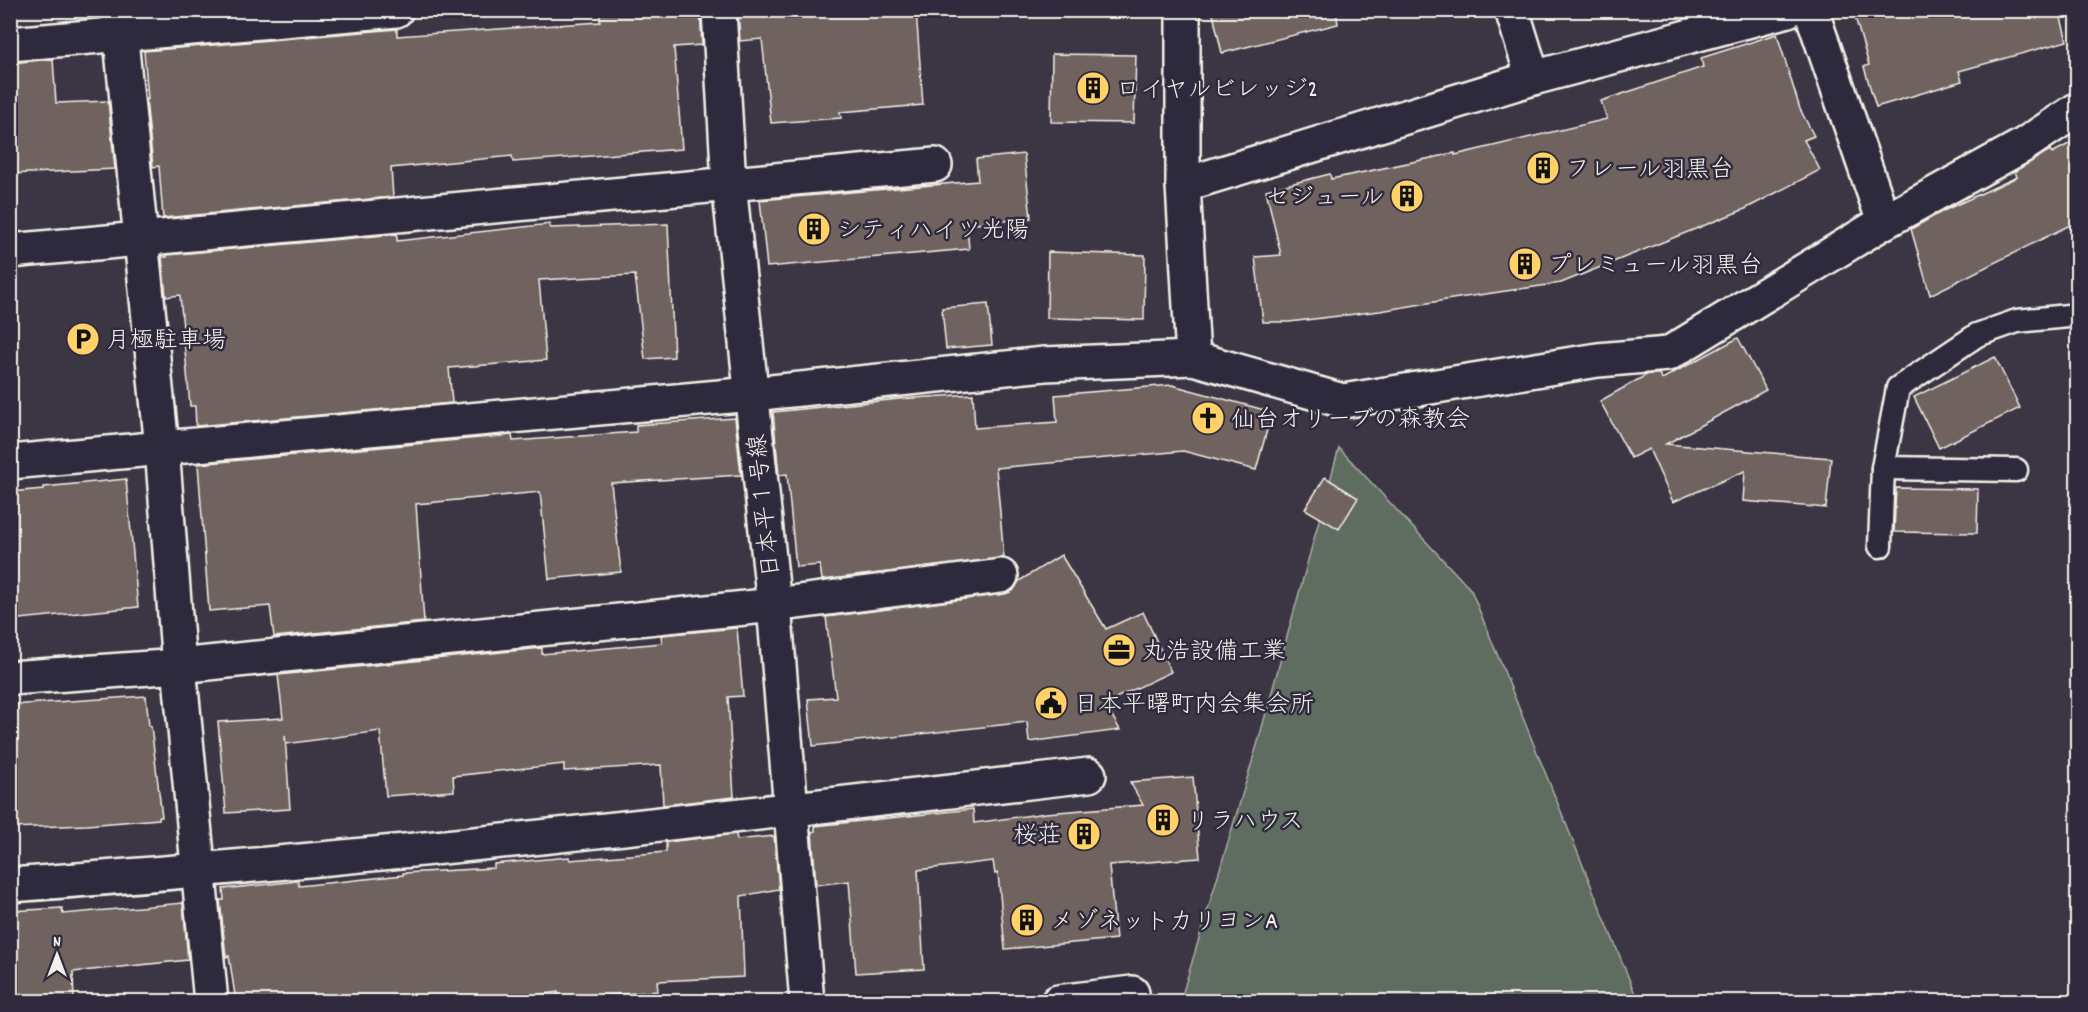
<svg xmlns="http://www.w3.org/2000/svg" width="2088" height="1012" font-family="Dekko,'Klee One',sans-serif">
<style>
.green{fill:#5f6c61;stroke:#aaaea4;stroke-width:1.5}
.building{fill:#70645f;stroke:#f4f1e8;stroke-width:1.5}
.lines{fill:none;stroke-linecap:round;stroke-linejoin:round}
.service-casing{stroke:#f4f1e8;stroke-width:27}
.minor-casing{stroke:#f4f1e8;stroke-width:38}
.tertiary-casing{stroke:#f4f1e8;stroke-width:38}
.service{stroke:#2f2a3d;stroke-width:22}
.minor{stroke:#2f2a3d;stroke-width:33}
.tertiary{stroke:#2f2a3d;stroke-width:33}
.labels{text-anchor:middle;stroke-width:5;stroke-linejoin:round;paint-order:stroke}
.poi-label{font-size:24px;fill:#f4f1e8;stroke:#2f2a3d;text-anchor:start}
.street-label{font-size:24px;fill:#f4f1e8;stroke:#2f2a3d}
</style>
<rect width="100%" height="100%" fill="#3c3644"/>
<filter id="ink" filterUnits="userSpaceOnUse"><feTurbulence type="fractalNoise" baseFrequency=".0167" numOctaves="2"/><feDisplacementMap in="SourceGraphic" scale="12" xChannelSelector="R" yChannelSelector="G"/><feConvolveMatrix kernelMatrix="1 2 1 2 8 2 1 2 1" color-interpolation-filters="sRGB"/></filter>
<g filter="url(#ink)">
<path class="green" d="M 1339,448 L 1471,590 L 1638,1001 L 1180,1002 L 1258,742 Z"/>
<g class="building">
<path d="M 600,10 L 700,10 L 702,45 L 674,47 L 682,149 L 513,162 L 512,156 L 391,168 L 393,197 L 163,218 L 159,166 L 153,167 L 146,99 L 148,99 L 144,51 L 397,29 L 397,36 L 600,22 Z"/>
<path d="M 738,10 L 916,10 L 923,105 L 840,112 L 841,118 L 771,123 L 762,39 L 740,41 Z"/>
<path d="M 1212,10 L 1336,10 L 1338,24 L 1222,53 Z"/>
<path d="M 1853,10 L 2059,10 L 2067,41 L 1959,71 L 1962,81 L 1876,107 L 1864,67 L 1869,65 Z"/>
<path d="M 1777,34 L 1800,109 L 1814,136 L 1804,140 L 1820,170 L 1745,209 L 1561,283 L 1452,299 L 1380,311 L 1289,322 L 1263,322 L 1255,257 L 1281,255 L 1266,190 L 1330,174 L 1331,179 L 1455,153 L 1455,155 L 1607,119 L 1601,101 L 1703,67 L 1701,58 Z"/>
<path d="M 1052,54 L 1136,55 L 1134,123 L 1051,122 Z"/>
<path d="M 53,59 L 56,103 L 108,101 L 115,169 L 10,174 L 10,63 Z"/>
<path d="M 2078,139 L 2078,221 L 1930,295 L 1911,229 L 1943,211 L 2017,177 L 2015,171 L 2050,150 L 2052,153 Z"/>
<path d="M 1024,154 L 1031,218 L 967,225 L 969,249 L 767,267 L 760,200 L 978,181 L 976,159 Z"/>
<path d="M 550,224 L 550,228 L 668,224 L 674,357 L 645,359 L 635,275 L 539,280 L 546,360 L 449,368 L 452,403 L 196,426 L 195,406 L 190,406 L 180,295 L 166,297 L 162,257 L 167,257 L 167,255 L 397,234 L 397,241 Z"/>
<path d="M 1048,252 L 1145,255 L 1144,320 L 1047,318 Z"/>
<path d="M 988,304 L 992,345 L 946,349 L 942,308 Z"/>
<path d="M 1738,338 L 1766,390 L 1666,444 L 1831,458 L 1826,508 L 1743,501 L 1745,471 L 1673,502 L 1649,449 L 1631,458 L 1600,401 L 1648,374 L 1659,374 L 1662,379 Z"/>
<path d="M 1995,357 L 2020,408 L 1939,448 L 1914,397 Z"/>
<path d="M 1172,385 L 1272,412 L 1256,470 L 1183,451 L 996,468 L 1004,558 L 822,580 L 820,565 L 796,567 L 787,474 L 779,475 L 773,412 L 899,399 L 973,394 L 975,428 L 1057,422 L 1055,395 Z"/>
<path d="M 735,418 L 741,475 L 611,483 L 621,572 L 549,579 L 540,492 L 416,504 L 424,622 L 274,637 L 270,606 L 209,611 L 198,464 L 512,435 L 513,441 L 636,432 L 636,425 Z"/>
<path d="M 1325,477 L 1358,498 L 1339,529 L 1305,509 Z"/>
<path d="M 126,479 L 138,607 L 10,620 L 10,492 L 44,489 L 44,487 Z"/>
<path d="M 1896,488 L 1978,489 L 1977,533 L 1894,532 Z"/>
<path d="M 1061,555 L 1106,629 L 1143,612 L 1171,672 L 1105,703 L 1120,730 L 1029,742 L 1027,722 L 813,746 L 808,699 L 836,697 L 826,617 L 1004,594 L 1013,591 L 1019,581 Z"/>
<path d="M 737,628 L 743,696 L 728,697 L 734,797 L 663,805 L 661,765 L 564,771 L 564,764 L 453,776 L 454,791 L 386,796 L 380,731 L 286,744 L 285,735 L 290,809 L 226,813 L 218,722 L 283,718 L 278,675 L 542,648 L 542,654 L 662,643 L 661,635 Z"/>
<path d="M 146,696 L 149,726 L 151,726 L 162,817 L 159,817 L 159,819 L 87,825 L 10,828 L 10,705 Z"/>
<path d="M 1193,777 L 1200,858 L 1109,865 L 1116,939 L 1005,949 L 998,873 L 995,874 L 993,861 L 918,870 L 924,969 L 856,973 L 849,881 L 816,885 L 812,832 L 815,831 L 815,826 L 973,809 L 974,823 L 1046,813 L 1143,805 L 1130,782 Z"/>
<path d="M 736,834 L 737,840 L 774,836 L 779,889 L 741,896 L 744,977 L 657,981 L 658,991 L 558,1000 L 558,992 L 488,1002 L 236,1002 L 229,956 L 226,957 L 220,900 L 224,900 L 223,889 L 298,881 L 299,886 L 403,875 L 403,873 L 494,868 L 494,864 L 569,857 L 570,860 L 666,852 L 666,842 Z"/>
<path d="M 183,903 L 188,960 L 73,972 L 74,1002 L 10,1002 L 10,911 L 62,908 L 63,914 Z"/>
</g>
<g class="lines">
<g class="service-casing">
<g id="service">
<path d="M 1883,468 L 2016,470"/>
<path d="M 1880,546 L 1883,468 L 1898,388 L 1977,335 L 2017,321 L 2078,315"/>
</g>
</g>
<g class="minor-casing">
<g id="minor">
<path d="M 118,10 L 162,448 L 179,666 L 211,1002"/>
<path d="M 719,10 L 729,184 L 774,605 L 807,1002"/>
<path d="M 1183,10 L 1183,185 L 1193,358"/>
<path d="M 1512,10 L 1533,78"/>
<path d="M 1811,10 L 1884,222"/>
<path d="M 10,44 L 396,10"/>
<path d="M 1183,185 L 1533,78 L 1788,10"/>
<path d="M 10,251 L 935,165"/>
<path d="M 10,678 L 179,666 L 774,605 L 1001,576"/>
<path d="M 10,885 C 371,859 730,817 1089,775"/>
<path d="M 1058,1002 L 1132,993"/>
</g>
</g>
<g class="tertiary-casing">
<path id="tertiary" d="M 10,462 L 752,394 L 1045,364 L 1193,358 L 1343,401 L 1598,360 L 1668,354 L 1884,222 L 2022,146 L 2078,109"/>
</g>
<use href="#service" class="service"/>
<use href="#minor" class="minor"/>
<use href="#tertiary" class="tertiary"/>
</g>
</g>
<defs>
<g id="building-disc" transform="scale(1.725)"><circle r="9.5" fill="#ffd166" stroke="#2f2a3d"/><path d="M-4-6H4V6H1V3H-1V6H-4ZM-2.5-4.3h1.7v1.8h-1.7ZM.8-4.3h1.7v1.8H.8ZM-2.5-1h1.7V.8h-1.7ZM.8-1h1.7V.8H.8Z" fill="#111"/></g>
<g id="parking-disc" transform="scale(1.725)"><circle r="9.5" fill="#ffd166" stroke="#2f2a3d"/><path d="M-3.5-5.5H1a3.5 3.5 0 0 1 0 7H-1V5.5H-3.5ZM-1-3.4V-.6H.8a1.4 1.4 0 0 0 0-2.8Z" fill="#111"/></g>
<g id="church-disc" transform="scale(1.725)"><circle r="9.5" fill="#ffd166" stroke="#2f2a3d"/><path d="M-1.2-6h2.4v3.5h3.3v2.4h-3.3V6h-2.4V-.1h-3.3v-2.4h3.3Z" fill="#111"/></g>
<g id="office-disc" transform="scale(1.725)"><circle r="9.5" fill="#ffd166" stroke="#2f2a3d"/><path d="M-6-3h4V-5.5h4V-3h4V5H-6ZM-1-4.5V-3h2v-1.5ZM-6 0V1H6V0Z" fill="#111"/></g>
<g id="civic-disc" transform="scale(1.725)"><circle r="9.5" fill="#ffd166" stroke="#2f2a3d"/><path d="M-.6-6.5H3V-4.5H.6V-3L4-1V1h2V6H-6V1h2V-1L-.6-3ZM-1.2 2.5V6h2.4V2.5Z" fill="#111"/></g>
</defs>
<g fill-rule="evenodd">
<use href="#building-disc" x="1093" y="88"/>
<use href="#building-disc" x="1543" y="168"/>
<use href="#building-disc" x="1407" y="196"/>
<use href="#building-disc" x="814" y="229"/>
<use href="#building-disc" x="1525" y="264"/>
<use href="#parking-disc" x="83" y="339"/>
<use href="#church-disc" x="1208" y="418"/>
<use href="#office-disc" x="1119" y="650"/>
<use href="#civic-disc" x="1051" y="703"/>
<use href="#building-disc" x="1163" y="820"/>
<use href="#building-disc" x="1084" y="834"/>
<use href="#building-disc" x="1027" y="920"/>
</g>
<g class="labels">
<g class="poi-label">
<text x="1116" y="96">ロイヤルビレッジ2</text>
<text x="1566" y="176">フレール羽黒台</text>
<text x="1384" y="204" text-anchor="end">セジュール</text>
<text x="837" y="237">シティハイツ光陽</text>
<text x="1548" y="272">プレミュール羽黒台</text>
<text x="106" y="347">月極駐車場</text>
<text x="1231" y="426">仙台オリーブの森教会</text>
<text x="1142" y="658">丸浩設備工業</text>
<text x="1074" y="711">日本平曙町内会集会所</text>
<text x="1186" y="828">リラハウス</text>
<text x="1061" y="842" text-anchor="end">桜荘</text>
<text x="1050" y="928">メゾネットカリヨンA</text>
</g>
<g class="street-label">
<text transform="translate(763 506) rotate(-96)" y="8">日本平１号線</text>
</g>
</g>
<rect width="2088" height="1012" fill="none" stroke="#2f2a3d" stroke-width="36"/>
<rect x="18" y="18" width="2052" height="976" fill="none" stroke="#f4f1e8" stroke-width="2" filter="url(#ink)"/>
<g transform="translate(57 955)" stroke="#2f2a3d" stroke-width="4.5" paint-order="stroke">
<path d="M0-4.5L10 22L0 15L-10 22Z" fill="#f4f1e8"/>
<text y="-9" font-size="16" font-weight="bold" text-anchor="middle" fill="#f4f1e8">N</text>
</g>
</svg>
